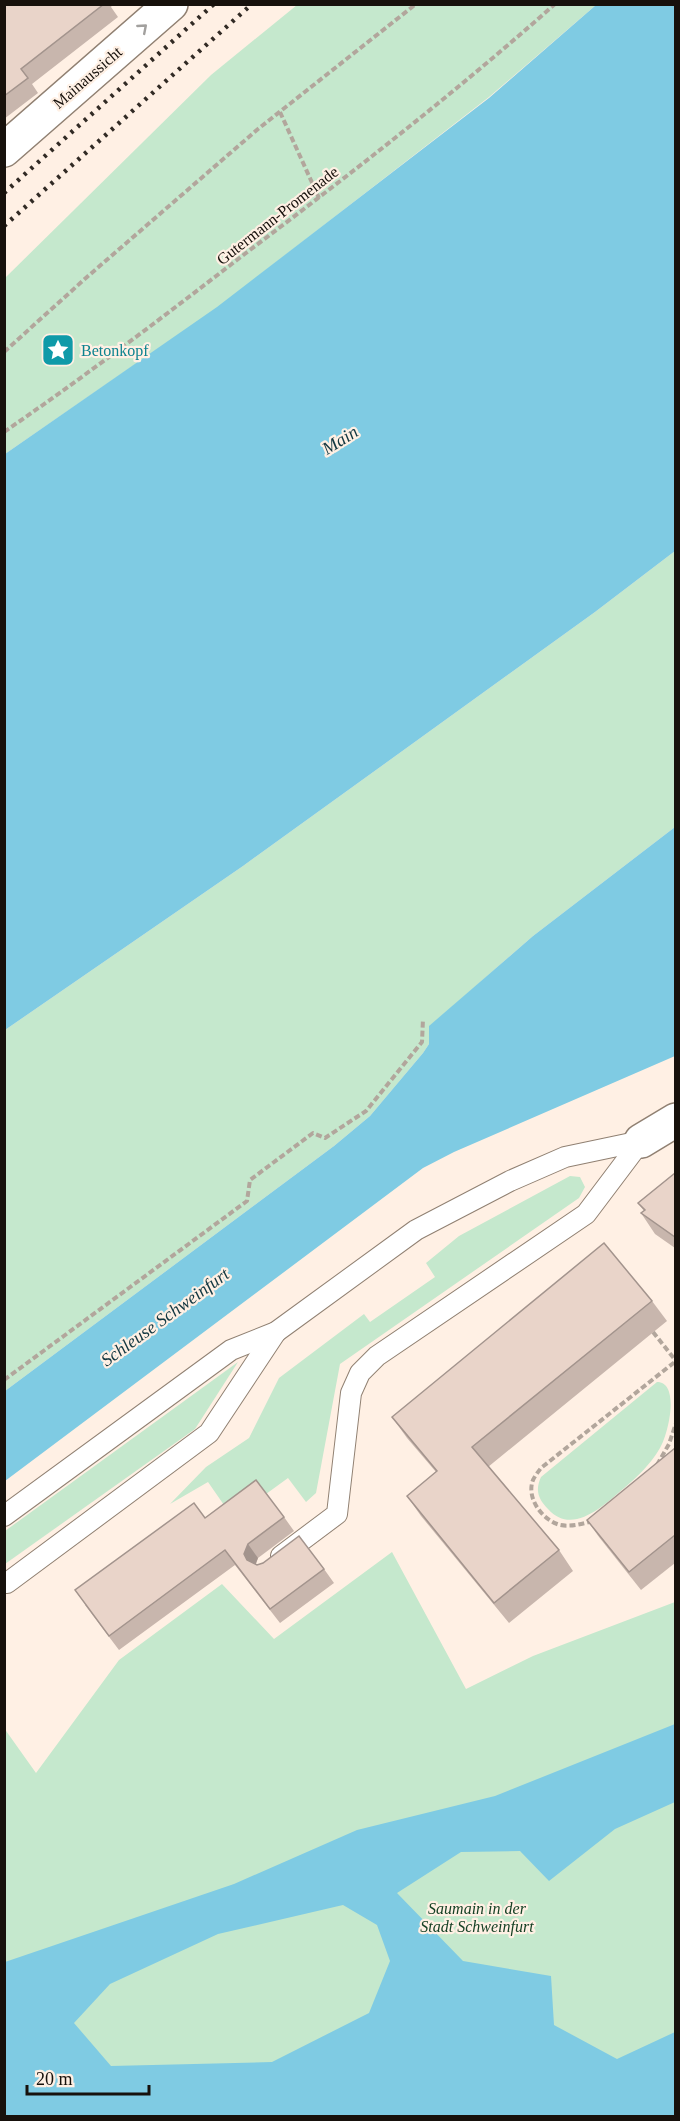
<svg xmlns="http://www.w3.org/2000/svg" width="680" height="2121" font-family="Georgia,serif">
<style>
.green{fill:#c5e8cd}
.water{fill:#7fcbe3;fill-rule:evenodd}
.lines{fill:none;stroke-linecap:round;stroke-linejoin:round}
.service-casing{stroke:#908072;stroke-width:22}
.minor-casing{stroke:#908072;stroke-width:36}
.path{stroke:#b2a69c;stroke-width:4;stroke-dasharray:6 3;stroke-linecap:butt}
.service{stroke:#fff;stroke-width:20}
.minor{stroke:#fff;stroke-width:33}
.rail{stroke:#312a24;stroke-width:4.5;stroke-dasharray:3 6;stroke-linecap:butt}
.wall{fill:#c8b6ad}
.shaded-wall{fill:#a3948d}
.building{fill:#e9d4c9;stroke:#a3948d;stroke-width:1.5}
.oneway{stroke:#a2a09e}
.labels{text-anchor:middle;stroke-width:4.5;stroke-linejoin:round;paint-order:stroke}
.street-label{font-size:16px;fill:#17110c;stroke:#fff0e4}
.culture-label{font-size:16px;fill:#0d838f;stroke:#fff0e4;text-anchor:start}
.park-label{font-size:16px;font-style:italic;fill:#164125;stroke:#fff0e4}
.water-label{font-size:18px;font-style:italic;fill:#123741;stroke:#fff0e4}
</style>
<rect width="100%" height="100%" fill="#fff0e4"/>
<g class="green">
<path d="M 297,5 L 596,5 L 489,97 L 217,308 L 5,454 L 5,278 L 211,75 Z"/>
<path d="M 675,551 L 675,827 L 533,936 L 430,1026 L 429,1044 L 423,1053 L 370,1116 L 334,1146 L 5,1391 L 5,1030 L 243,866 L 595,612 Z"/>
<path d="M 570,1176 L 580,1177 L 585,1187 L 579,1198 L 340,1364 L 316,1493 L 306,1502 L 288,1478 L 233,1518 L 208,1482 L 170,1504 L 206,1467 L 249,1438 L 279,1378 L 364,1314 L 370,1322 L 435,1277 L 426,1263 L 459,1236 Z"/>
<path d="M 238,1362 L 195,1429 L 5,1564 L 5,1531 Z"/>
<path d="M 657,1382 C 680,1382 669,1433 660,1448 C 650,1465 637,1477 623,1489 C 603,1506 572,1536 548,1509 C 538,1499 535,1490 541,1477 Z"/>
<path d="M 392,1552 L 466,1689 L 533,1656 L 675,1602 L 675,2116 L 5,2116 L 4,1728 L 36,1773 L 119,1660 L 222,1584 L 274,1639 Z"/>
</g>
<g class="water">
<path d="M 596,5 L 675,5 L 675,551 L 595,612 L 243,866 L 5,1030 L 5,454 L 217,307 L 489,98 Z"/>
<path d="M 675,827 L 675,1056 L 454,1152 L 423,1168 L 5,1481 L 5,1391 L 334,1146 L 370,1116 L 423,1053 L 429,1044 L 429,1026 L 533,936 Z"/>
<path d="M 675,1724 L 675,1802 L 615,1829 L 549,1881 L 520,1851 L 461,1852 L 397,1893 L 463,1961 L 551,1976 L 554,2025 L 617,2059 L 675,2032 L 675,2116 L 5,2116 L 5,1962 L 234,1884 L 357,1830 L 495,1796 ZM 343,1905 L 377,1925 L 390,1961 L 369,2013 L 272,2062 L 111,2066 L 74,2023 L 110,1984 L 218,1934 Z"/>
</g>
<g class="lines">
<g class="service-casing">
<g id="service">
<path d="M 4,1516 L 231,1350 L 276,1332 L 416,1230 L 510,1181 L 565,1157 L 641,1141"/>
<path d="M 281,1556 L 337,1514 L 351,1393 L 360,1373 L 377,1356 L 586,1214 L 641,1141"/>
<path d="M 7,1583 L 209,1433 L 276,1332"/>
</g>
</g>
<g class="minor-casing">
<g id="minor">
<path d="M 4,150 L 171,4"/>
<path d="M 641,1141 L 676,1120"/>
</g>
</g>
<g class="path">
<path d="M 280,112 L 319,198"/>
<path d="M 4,352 L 87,277 L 258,129 L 416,4"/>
<path d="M 4,432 C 87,375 167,314 246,253 C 352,173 456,92 555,4"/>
<path d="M 653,1332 L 676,1361"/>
<path d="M 4,1380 L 247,1201 L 250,1180 L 313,1133 L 325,1138 L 366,1111 L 422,1042 L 423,1019"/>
<path d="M 657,1465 L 669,1444 L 676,1423"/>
<path d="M 593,1521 C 582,1524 571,1527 560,1525 C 542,1520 526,1498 533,1480 C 535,1476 538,1472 541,1468 L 676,1361"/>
</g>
<use href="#service" class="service"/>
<use href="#minor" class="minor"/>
<g class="rail">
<path d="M 4,193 L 214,4"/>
<path d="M 4,226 L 252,4"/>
</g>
</g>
<g class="wall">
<path d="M 6,4 L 113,4 L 111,7 L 118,17 L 32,84 L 38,93 L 4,119 L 4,5 Z"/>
<path d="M 675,1173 L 675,1248 L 655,1234 L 641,1213 L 644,1211 L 638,1203 Z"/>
<path d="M 652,1301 L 667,1321 L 488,1467 L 559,1550 L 573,1571 L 509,1623 L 421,1516 L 407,1496 L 436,1472 L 407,1438 L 392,1417 Z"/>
<path d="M 675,1448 L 675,1563 L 641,1590 L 599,1537 L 587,1520 Z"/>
<path d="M 284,1517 L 294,1531 L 258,1558 L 256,1564 L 324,1569 L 334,1583 L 280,1623 L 235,1565 L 119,1650 L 85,1605 Z"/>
</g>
<path class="shaded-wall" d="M 248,1544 L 258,1558 L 254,1568 L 247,1560 L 244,1554 Z"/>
<g class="building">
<path d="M 6,4 L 104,4 L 21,69 L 28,78 L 4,96 L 4,5 Z"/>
<path d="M 675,1173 L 675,1237 L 641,1213 L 645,1210 L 638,1203 Z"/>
<path d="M 604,1243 L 652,1301 L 472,1447 L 559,1550 L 494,1603 L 407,1496 L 437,1471 L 392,1417 Z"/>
<path d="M 675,1448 L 675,1535 L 629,1572 L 587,1520 Z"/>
<path d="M 256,1480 L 284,1517 L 248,1544 L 244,1554 L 247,1560 L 257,1565 L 263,1563 L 299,1536 L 324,1569 L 270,1609 L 225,1550 L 109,1636 L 75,1590 L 194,1503 L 205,1518 Z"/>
</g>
<defs><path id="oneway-chevron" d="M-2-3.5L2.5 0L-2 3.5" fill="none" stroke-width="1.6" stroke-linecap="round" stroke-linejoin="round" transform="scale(1.5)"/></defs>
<use class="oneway" href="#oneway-chevron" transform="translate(143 28) rotate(-41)"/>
<defs>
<g id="sight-square" transform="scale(1.725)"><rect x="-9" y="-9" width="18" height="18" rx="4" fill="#0f9aa8" stroke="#fff0e4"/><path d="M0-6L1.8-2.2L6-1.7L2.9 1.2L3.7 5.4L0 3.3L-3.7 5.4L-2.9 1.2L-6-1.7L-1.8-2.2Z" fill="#fff"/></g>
</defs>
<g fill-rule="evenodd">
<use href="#sight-square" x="58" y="350"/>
</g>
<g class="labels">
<g class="street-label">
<text transform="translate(87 77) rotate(-41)" y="6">Mainaussicht</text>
<text transform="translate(277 215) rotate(-38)" y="6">Gutermann-Promenade</text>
</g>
<g class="culture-label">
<text x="81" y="356">Betonkopf</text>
</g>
<g class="park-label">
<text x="477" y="1914">Saumain in der<tspan x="477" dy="18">Stadt Schweinfurt</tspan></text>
</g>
<g class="water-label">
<text transform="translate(340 440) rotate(-32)" y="6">Main</text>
<text transform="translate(165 1317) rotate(-36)" y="6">Schleuse Schweinfurt</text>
</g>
</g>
<rect width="680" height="2121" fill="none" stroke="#17110c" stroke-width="12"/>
<path d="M27 2085v9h122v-9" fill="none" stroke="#17110c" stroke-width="3"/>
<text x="36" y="2085" font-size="18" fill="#17110c" stroke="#fff0e4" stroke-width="4.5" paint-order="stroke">20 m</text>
</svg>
